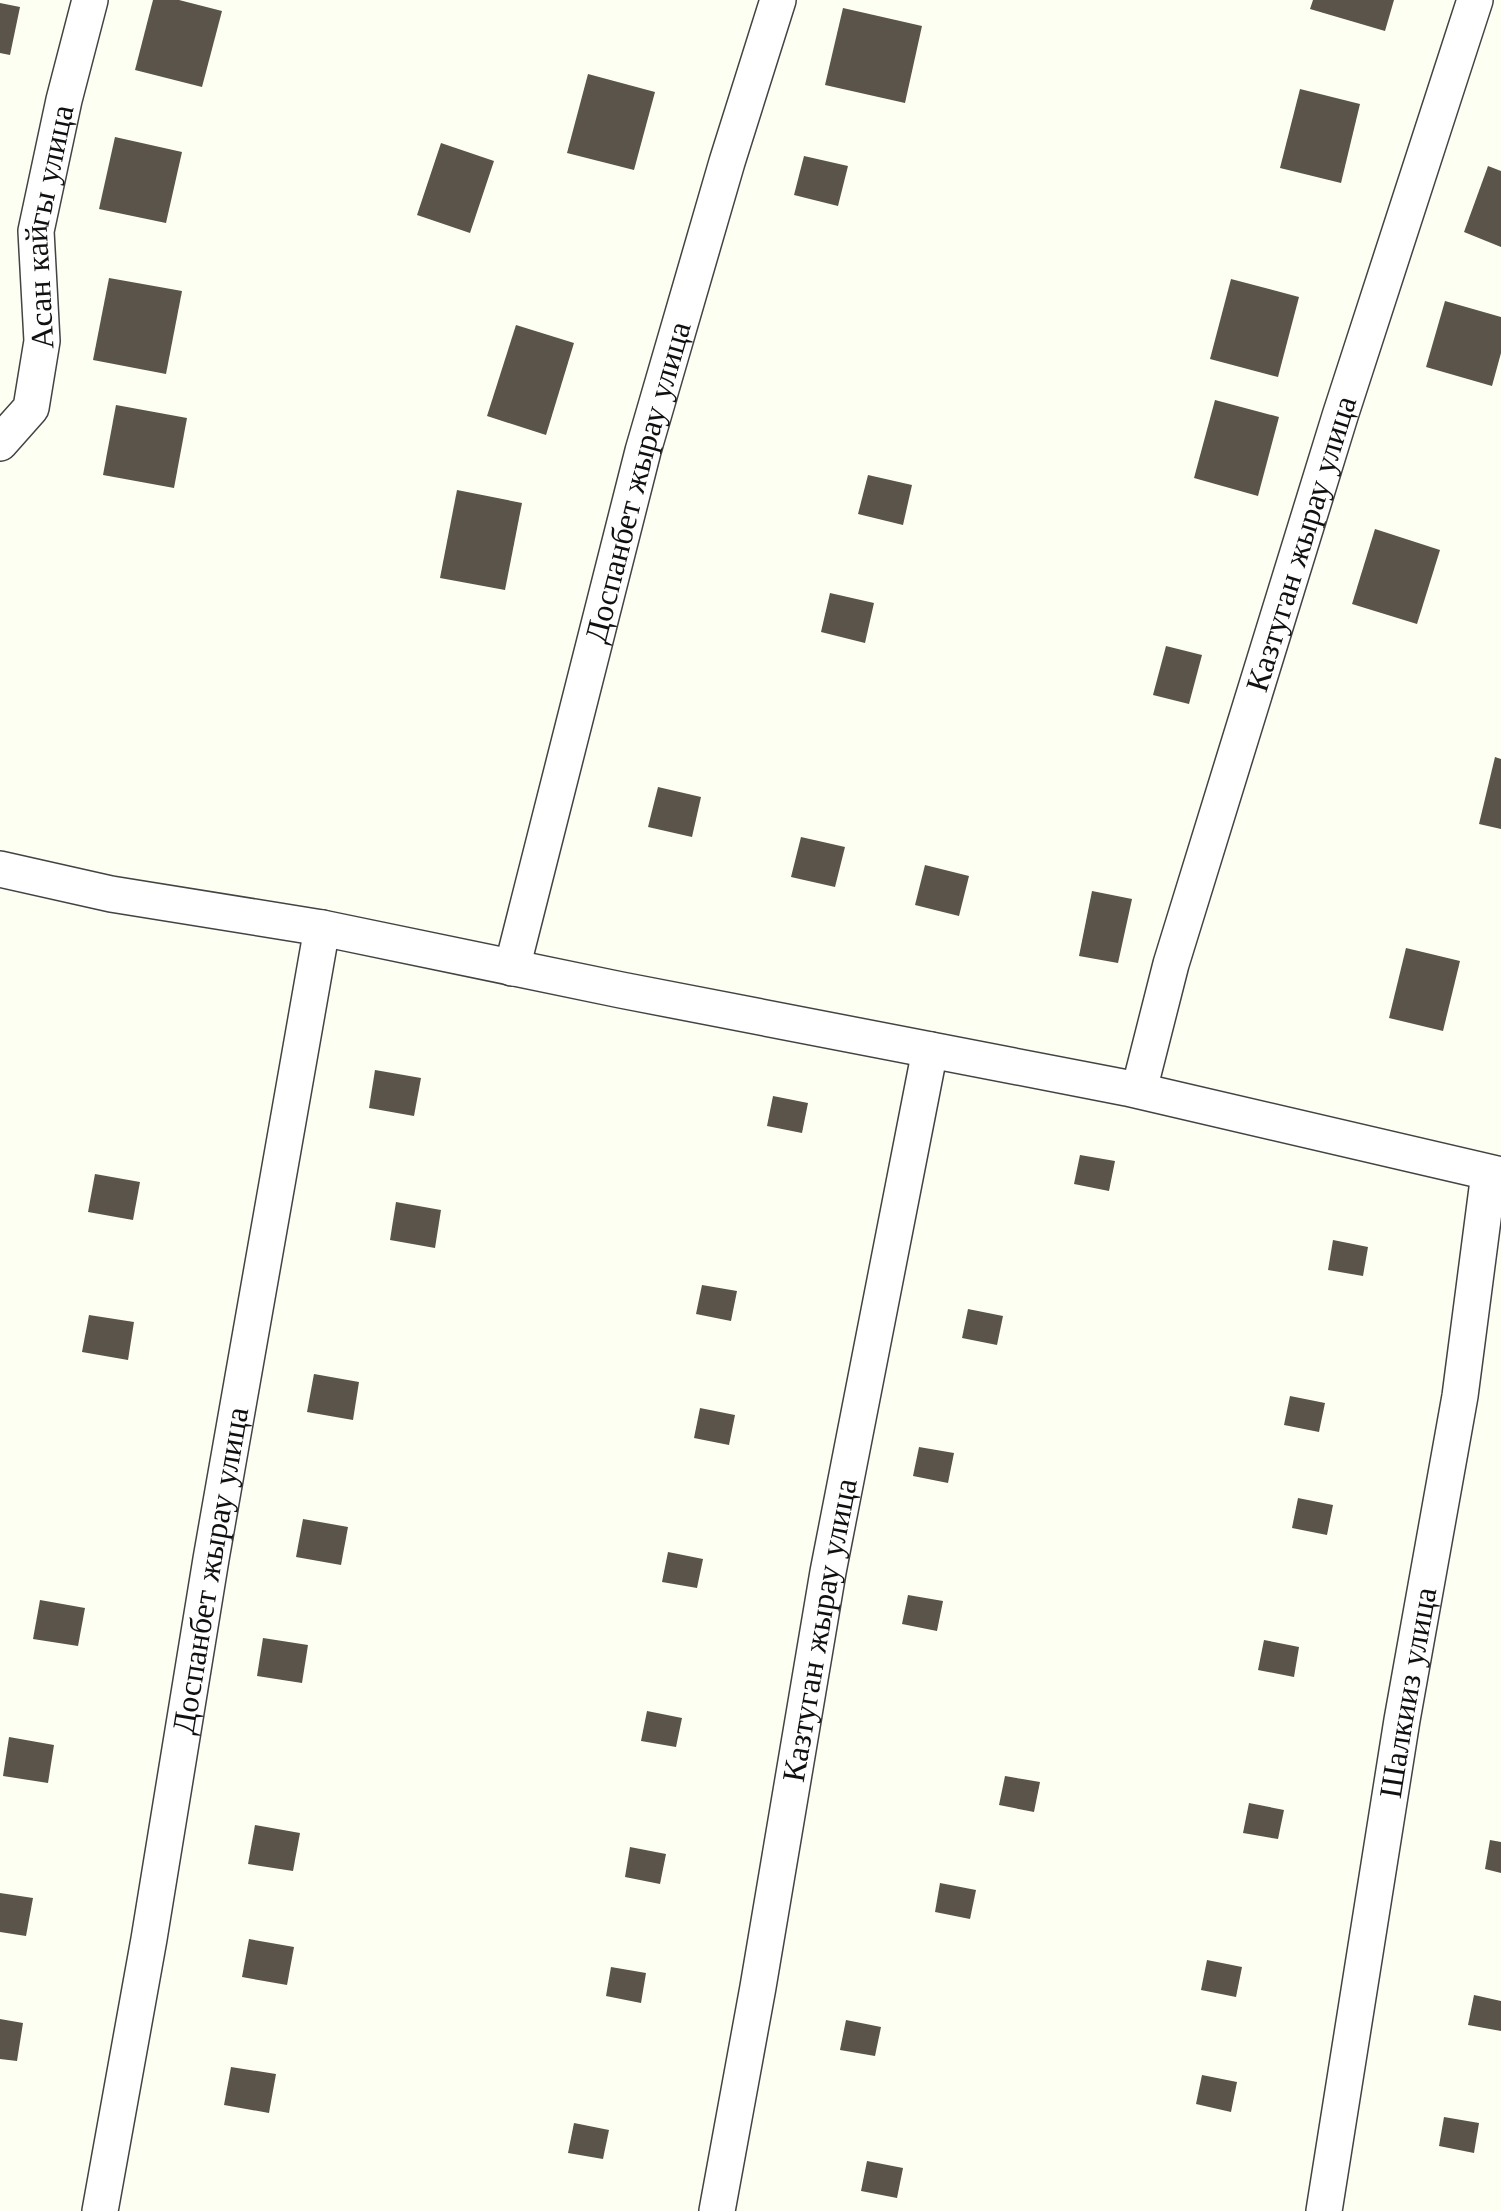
<svg xmlns="http://www.w3.org/2000/svg" width="1501" height="2211" font-family="'Libre Baskerville',serif">
<style>
.building{fill:#5a544b}
.lines{fill:none;stroke-linecap:round;stroke-linejoin:round}
.minor-casing{stroke:#434343;stroke-width:38}
.minor{stroke:#fff;stroke-width:35}
.labels{text-anchor:middle;stroke-width:10;stroke-linejoin:round;paint-order:stroke}
.street-label{font-size:32px;fill:#101010;stroke:#fff}
</style>
<rect width="100%" height="100%" fill="#fefff3"/>
<g class="building">
<path d="M 153,0 L 179,0 L 222,11 L 202,87 L 135,70 Z"/>
<path d="M 1313,0 L 1394,0 L 1385,31 L 1310,9 Z"/>
<path d="M 0,3 L 20,7 L 10,55 L 0,53 Z"/>
<path d="M 843,8 L 922,26 L 905,103 L 825,85 Z"/>
<path d="M 588,74 L 655,92 L 634,170 L 567,153 Z"/>
<path d="M 1300,89 L 1360,104 L 1341,183 L 1280,168 Z"/>
<path d="M 115,137 L 182,152 L 166,223 L 99,209 Z"/>
<path d="M 441,143 L 494,161 L 470,233 L 417,215 Z"/>
<path d="M 804,156 L 848,166 L 838,206 L 794,195 Z"/>
<path d="M 1488,166 L 1501,171 L 1501,247 L 1464,232 Z"/>
<path d="M 109,278 L 182,291 L 166,374 L 93,360 Z"/>
<path d="M 1231,279 L 1299,297 L 1278,377 L 1210,359 Z"/>
<path d="M 1445,301 L 1501,317 L 1501,353 L 1492,386 L 1426,367 Z"/>
<path d="M 516,325 L 574,343 L 546,435 L 487,416 Z"/>
<path d="M 1215,400 L 1279,417 L 1258,496 L 1194,478 Z"/>
<path d="M 116,405 L 187,418 L 174,488 L 103,475 Z"/>
<path d="M 868,475 L 912,485 L 903,525 L 858,514 Z"/>
<path d="M 457,490 L 522,503 L 505,590 L 440,578 Z"/>
<path d="M 1375,529 L 1440,550 L 1417,624 L 1352,604 Z"/>
<path d="M 830,593 L 874,603 L 865,643 L 821,632 Z"/>
<path d="M 1166,646 L 1202,655 L 1189,704 L 1153,695 Z"/>
<path d="M 1495,757 L 1501,759 L 1501,829 L 1479,824 Z"/>
<path d="M 658,787 L 701,797 L 692,837 L 648,827 Z"/>
<path d="M 801,837 L 845,847 L 835,887 L 791,877 Z"/>
<path d="M 925,865 L 969,876 L 959,916 L 915,905 Z"/>
<path d="M 1092,891 L 1132,899 L 1118,963 L 1079,956 Z"/>
<path d="M 1406,948 L 1460,961 L 1443,1031 L 1389,1018 Z"/>
<path d="M 375,1070 L 421,1078 L 414,1116 L 369,1108 Z"/>
<path d="M 773,1096 L 808,1103 L 802,1133 L 767,1126 Z"/>
<path d="M 1080,1155 L 1115,1161 L 1109,1191 L 1074,1184 Z"/>
<path d="M 95,1174 L 140,1182 L 133,1220 L 88,1212 Z"/>
<path d="M 396,1202 L 441,1210 L 435,1248 L 390,1240 Z"/>
<path d="M 1333,1240 L 1368,1247 L 1363,1276 L 1328,1270 Z"/>
<path d="M 702,1285 L 737,1291 L 731,1321 L 696,1314 Z"/>
<path d="M 968,1309 L 1003,1316 L 997,1345 L 962,1338 Z"/>
<path d="M 89,1315 L 134,1322 L 128,1360 L 82,1352 Z"/>
<path d="M 314,1374 L 359,1382 L 353,1420 L 307,1412 Z"/>
<path d="M 1290,1396 L 1325,1403 L 1319,1432 L 1284,1425 Z"/>
<path d="M 700,1408 L 735,1415 L 729,1445 L 694,1438 Z"/>
<path d="M 919,1447 L 954,1453 L 948,1483 L 913,1476 Z"/>
<path d="M 1298,1498 L 1333,1505 L 1327,1535 L 1292,1528 Z"/>
<path d="M 303,1519 L 348,1527 L 341,1565 L 296,1557 Z"/>
<path d="M 668,1552 L 703,1559 L 697,1588 L 662,1582 Z"/>
<path d="M 908,1595 L 943,1601 L 937,1631 L 902,1624 Z"/>
<path d="M 40,1600 L 85,1608 L 78,1646 L 33,1639 Z"/>
<path d="M 263,1638 L 308,1645 L 302,1683 L 257,1676 Z"/>
<path d="M 1264,1640 L 1299,1647 L 1294,1677 L 1258,1670 Z"/>
<path d="M 647,1711 L 682,1718 L 676,1747 L 641,1741 Z"/>
<path d="M 9,1737 L 54,1745 L 48,1783 L 3,1776 Z"/>
<path d="M 1005,1776 L 1040,1782 L 1034,1812 L 999,1805 Z"/>
<path d="M 1249,1803 L 1284,1810 L 1278,1839 L 1243,1833 Z"/>
<path d="M 255,1825 L 300,1833 L 293,1871 L 248,1864 Z"/>
<path d="M 1490,1840 L 1501,1842 L 1501,1873 L 1485,1869 Z"/>
<path d="M 630,1847 L 666,1854 L 660,1884 L 625,1877 Z"/>
<path d="M 940,1883 L 976,1890 L 970,1919 L 935,1912 Z"/>
<path d="M 0,1893 L 33,1898 L 26,1936 L 0,1932 Z"/>
<path d="M 249,1939 L 294,1947 L 287,1985 L 242,1977 Z"/>
<path d="M 1207,1960 L 1242,1967 L 1236,1997 L 1201,1990 Z"/>
<path d="M 611,1967 L 646,1973 L 641,2003 L 606,1996 Z"/>
<path d="M 1474,1995 L 1501,2001 L 1501,2031 L 1468,2025 Z"/>
<path d="M 0,2019 L 23,2023 L 17,2061 L 0,2059 Z"/>
<path d="M 846,2020 L 881,2027 L 875,2056 L 840,2050 Z"/>
<path d="M 231,2067 L 276,2074 L 269,2113 L 224,2105 Z"/>
<path d="M 1202,2075 L 1237,2082 L 1231,2112 L 1196,2104 Z"/>
<path d="M 1444,2117 L 1479,2123 L 1474,2153 L 1439,2146 Z"/>
<path d="M 574,2123 L 609,2130 L 603,2159 L 568,2153 Z"/>
<path d="M 867,2161 L 903,2168 L 897,2198 L 861,2191 Z"/>
</g>
<g class="lines">
<g class="minor-casing">
<g id="minor">
<path id="s1" d="M 0,443 L 31,408 L 42,341 L 36,231 L 64,100 L 90,0"/>
<path d="M 0,869 L 111,894 L 322,928 L 621,990 L 1127,1088 L 1501,1175"/>
<path id="s2" d="M 512,968 L 643,451 L 727,162 L 778,0"/>
<path id="s3" d="M 1139,1090 L 1171,964 L 1340,416 L 1475,0"/>
<path id="s4" d="M 100,2211 L 149,1939 L 211,1559 L 322,928"/>
<path id="s5" d="M 717,2211 L 758,1987 L 828,1572 L 930,1050"/>
<path id="s6" d="M 1324,2211 L 1402,1720 L 1460,1396 L 1489,1173"/>
</g>
</g>
<use href="#minor" class="minor"/>
</g>
<g class="labels">
<g class="street-label">
<text dy="11" stroke="none"><textPath href="#s1" startOffset="230">Асан кайгы улица</textPath></text>
<text dy="11" stroke="none"><textPath href="#s2" startOffset="502">Доспанбет жырау улица</textPath></text>
<text dy="11" stroke="none"><textPath href="#s3" startOffset="570">Казтуган жырау улица</textPath></text>
<text dy="11" stroke="none"><textPath href="#s4" startOffset="650">Доспанбет жырау улица</textPath></text>
<text dy="11" stroke="none"><textPath href="#s5" startOffset="590">Казтуган жырау улица</textPath></text>
<text dy="11" stroke="none"><textPath href="#s6" startOffset="525">Шалкииз улица</textPath></text>
</g>
</g>
</svg>
